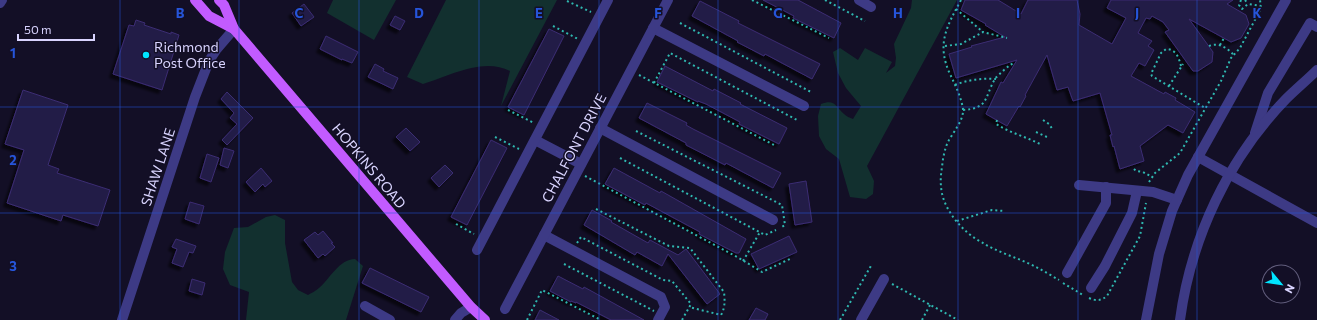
<svg xmlns="http://www.w3.org/2000/svg" width="1317" height="320" font-family="Commissioner,sans-serif">
<style>
.green{fill:#12302f}
.building{fill:#241b47;stroke:#3b2d73;filter:url(#shadow)}
.lines{fill:none;stroke-linecap:round;stroke-linejoin:round}
.path{stroke:#2fb8b0;stroke-width:2;stroke-dasharray:2 3;stroke-linecap:butt}
.minor{stroke:#3d3a85;stroke-width:10}
.major{stroke:#c25bff;stroke-width:10}
.grid{fill:none;stroke:#2655da;stroke-width:1;stroke-opacity:0.55}
.poi-dot{fill:#00e5ff;stroke:#130f26;stroke-width:1.5}
.labels{text-anchor:middle;stroke-width:3;stroke-linejoin:round;paint-order:stroke}
.poi-label{font-size:14px;fill:#d9d4ff;stroke:#130f26;text-anchor:start}
.street-label{font-size:14px;fill:#d9d4ff;stroke:#130f26}
.grid-label{font-size:13px;text-anchor:middle;font-weight:bold;fill:#2655da;stroke:#130f26;stroke-width:3;stroke-linejoin:round;paint-order:stroke}
</style>
<defs>
<filter id="shadow"><feDropShadow dx="-3.5" dy="3.5" stdDeviation="1" flood-color="#0009"/></filter>
</defs>
<rect width="100%" height="100%" fill="#130f26"/>
<g class="green">
<path d="M 333,0 L 396,0 L 374,40 L 327,13 Z"/>
<path d="M 446,0 L 557,0 L 501,106 L 510,71 C 483,57 449,76 423,84 L 407,77 Z"/>
<path d="M 912,0 L 957,0 L 867,166 L 874,181 L 873,194 L 866,199 L 850,197 L 839,159 L 826,149 L 819,136 L 818,116 L 821,104 C 835,99 835,106 844,114 C 846,116 850,118 853,119 L 861,106 L 846,88 L 838,73 L 833,52 L 840,48 L 858,60 L 865,48 L 892,62 L 886,73 L 895,66 L 896,58 L 894,44 L 911,8 Z"/>
<path d="M 275,215 L 285,220 L 285,243 L 292,282 L 298,290 L 308,295 C 311,293 316,291 319,288 C 330,279 339,259 355,259 L 363,266 L 346,320 L 246,320 L 249,292 L 230,285 L 223,269 L 225,252 L 234,228 L 248,227 L 266,217 Z"/>
</g>
<g class="building">
<path d="M 763,0 L 798,0 L 841,23 L 834,38 L 793,18 L 794,16 Z"/>
<path d="M 965,0 L 998,0 L 1021,14 L 1028,0 L 1077,0 L 1080,14 L 1079,25 L 1112,44 L 1126,18 L 1107,8 L 1111,0 L 1233,0 L 1227,4 L 1246,15 L 1249,24 L 1241,38 L 1231,42 L 1189,19 L 1213,52 L 1212,62 L 1198,71 L 1193,71 L 1165,32 L 1169,30 L 1163,22 L 1152,16 L 1150,19 L 1146,18 L 1138,33 L 1152,41 L 1148,46 L 1154,50 L 1145,66 L 1139,63 L 1131,76 L 1164,94 L 1165,92 L 1176,98 L 1175,100 L 1195,112 L 1183,133 L 1168,125 L 1140,146 L 1144,161 L 1120,169 L 1114,146 L 1113,147 L 1110,135 L 1112,135 L 1100,93 L 1073,101 L 1068,87 L 1057,90 L 1047,55 L 1025,95 L 1026,96 L 1020,107 L 1019,106 L 1007,126 L 986,114 L 1001,82 L 1003,83 L 1017,60 L 956,78 L 949,54 L 972,47 L 971,46 L 1005,37 L 985,25 L 986,24 L 961,10 Z"/>
<path d="M 700,1 L 739,21 L 738,23 L 820,64 L 812,79 L 765,54 L 764,56 L 737,42 L 738,41 L 692,16 Z"/>
<path d="M 304,4 L 314,17 L 301,26 L 292,13 Z"/>
<path d="M 395,16 L 405,21 L 400,30 L 390,25 Z"/>
<path d="M 136,20 L 145,23 L 144,25 L 171,34 L 171,32 L 179,35 L 162,90 L 113,74 L 129,25 L 134,26 Z"/>
<path d="M 549,29 L 564,36 L 524,115 L 508,107 Z"/>
<path d="M 326,36 L 358,52 L 352,63 L 342,59 L 342,60 L 320,49 Z"/>
<path d="M 375,64 L 384,69 L 383,71 L 398,78 L 393,89 L 368,77 Z"/>
<path d="M 665,66 L 713,91 L 714,89 L 741,103 L 740,104 L 787,128 L 779,144 L 739,124 L 740,122 L 706,104 L 698,101 L 698,102 L 657,82 Z"/>
<path d="M 23,90 L 68,105 L 48,165 L 59,169 L 57,173 L 110,190 L 98,226 L 63,215 L 61,221 L 7,203 L 24,150 L 5,144 Z"/>
<path d="M 227,92 L 253,118 L 227,145 L 222,140 L 237,124 L 230,118 L 234,113 L 221,99 Z"/>
<path d="M 647,103 L 687,123 L 686,125 L 693,129 L 781,173 L 773,188 L 726,163 L 725,165 L 686,145 L 686,143 L 639,118 Z"/>
<path d="M 406,128 L 420,142 L 410,151 L 396,137 Z"/>
<path d="M 491,140 L 507,148 L 467,225 L 451,217 Z"/>
<path d="M 224,148 L 234,151 L 228,168 L 220,165 Z"/>
<path d="M 207,154 L 219,158 L 211,182 L 200,178 Z"/>
<path d="M 445,165 L 453,173 L 439,187 L 431,178 Z"/>
<path d="M 261,168 L 272,181 L 265,187 L 263,184 L 255,192 L 246,182 Z"/>
<path d="M 614,168 L 660,193 L 661,191 L 746,239 L 739,253 L 736,253 L 699,234 L 700,232 L 646,203 L 645,205 L 605,184 Z"/>
<path d="M 806,181 L 812,222 L 795,225 L 789,184 Z"/>
<path d="M 190,202 L 204,206 L 199,224 L 185,219 Z"/>
<path d="M 592,210 L 612,221 L 611,222 L 648,243 L 650,240 L 678,255 L 686,249 L 720,294 L 707,304 L 668,254 L 662,266 L 637,252 L 635,255 L 584,225 Z"/>
<path d="M 323,231 L 333,243 L 331,243 L 335,247 L 325,256 L 323,254 L 318,258 L 304,240 L 315,232 L 318,235 Z"/>
<path d="M 789,236 L 797,252 L 759,269 L 751,254 Z"/>
<path d="M 176,239 L 196,246 L 193,253 L 189,252 L 183,267 L 172,263 L 177,249 L 172,247 Z"/>
<path d="M 370,268 L 429,297 L 421,312 L 362,283 Z"/>
<path d="M 558,276 L 583,289 L 584,287 L 644,320 L 611,320 L 576,302 L 576,303 L 571,301 L 571,302 L 550,291 Z"/>
<path d="M 192,279 L 205,283 L 202,295 L 189,291 Z"/>
<path d="M 756,308 L 768,314 L 765,320 L 749,320 Z"/>
<path d="M 540,310 L 559,320 L 535,320 Z"/>
</g>
<g class="lines">
<g class="path">
<path d="M 752,0 L 829,38"/>
<path d="M 825,0 L 865,21"/>
<path d="M 961,0 C 947,26 936,44 950,74 C 955,85 961,96 963,109 C 964,121 952,133 947,144 C 945,149 944,154 943,159 C 942,168 940,177 941,186 C 942,209 963,233 983,243 C 999,253 1019,258 1036,267 C 1044,271 1052,276 1059,280"/>
<path d="M 1241,0 L 1239,5 L 1242,9 L 1248,4 L 1261,6"/>
<path d="M 1245,0 L 1248,4"/>
<path d="M 567,1 L 591,12"/>
<path d="M 956,9 L 983,32"/>
<path d="M 680,23 L 811,92"/>
<path d="M 553,26 L 578,39"/>
<path d="M 1220,45 L 1224,38"/>
<path d="M 945,46 L 961,44 L 983,32 L 1007,38"/>
<path d="M 1209,46 C 1219,42 1227,48 1234,55"/>
<path d="M 1181,66 C 1179,58 1176,49 1166,49 L 1161,53 L 1151,74 L 1152,76 L 1205,108"/>
<path d="M 639,75 L 774,145"/>
<path d="M 654,83 L 670,53 L 797,120"/>
<path d="M 955,85 C 967,80 982,78 996,79"/>
<path d="M 1169,86 L 1183,64"/>
<path d="M 508,110 L 534,123"/>
<path d="M 963,110 C 990,108 984,97 995,79 C 997,76 1001,73 1004,70 C 1008,67 1010,64 1015,63"/>
<path d="M 997,120 L 996,124 C 1010,133 1027,137 1042,145"/>
<path d="M 1043,120 L 1049,124 L 1053,130"/>
<path d="M 636,131 L 782,205 L 785,225 L 780,228"/>
<path d="M 1036,132 L 1047,137"/>
<path d="M 495,137 L 519,149"/>
<path d="M 620,158 L 765,235 L 776,230"/>
<path d="M 1134,169 L 1136,171 L 1143,172 L 1152,177"/>
<path d="M 585,176 L 739,258 L 762,272 L 792,258"/>
<path d="M 1149,182 L 1155,173 L 1180,153 L 1221,81 L 1231,58 L 1240,48 L 1257,16 L 1261,8 L 1260,0"/>
<path d="M 596,209 L 669,246 L 690,248 L 724,292 C 725,301 725,308 721,315 L 689,307"/>
<path d="M 957,221 L 992,210 L 1005,211"/>
<path d="M 456,224 L 474,234"/>
<path d="M 577,243 L 581,237 L 663,280 L 672,281 L 691,304 L 682,320"/>
<path d="M 743,261 L 760,232"/>
<path d="M 564,264 L 654,311"/>
<path d="M 1063,283 L 1083,295"/>
<path d="M 892,284 L 958,320"/>
<path d="M 1267,292 L 1269,293"/>
<path d="M 1280,296 L 1281,296"/>
<path d="M 1089,298 C 1096,301 1101,301 1107,296 L 1140,236 L 1146,203"/>
<path d="M 527,320 L 542,290 L 601,320"/>
<path d="M 840,320 L 872,264"/>
<path d="M 922,320 L 930,305"/>
</g>
<g class="minor">
<path d="M 859,0 L 871,7"/>
<path d="M 0,3 L 2,0"/>
<path d="M 653,28 L 804,106"/>
<path d="M 600,128 L 773,220"/>
<path d="M 1255,133 L 1268,93 L 1310,23 L 1317,27"/>
<path d="M 535,140 L 581,164"/>
<path d="M 1198,157 L 1317,223"/>
<path d="M 1079,185 L 1153,192 L 1177,200"/>
<path d="M 544,235 L 661,297 L 665,307 L 658,320"/>
<path d="M 477,250 L 608,0"/>
<path d="M 1067,273 L 1106,203 L 1106,187"/>
<path d="M 1091,288 L 1105,266 L 1132,213 L 1137,191"/>
<path d="M 365,306 L 390,320"/>
<path d="M 505,309 L 668,0"/>
<path d="M 122,320 L 195,97 L 209,61 L 216,50 L 234,29"/>
<path d="M 455,320 L 461,313 L 471,307"/>
<path d="M 861,320 L 884,279"/>
<path d="M 1146,320 L 1159,254 L 1172,211 L 1188,175 L 1286,0"/>
<path d="M 1180,320 C 1191,238 1228,159 1286,99 C 1296,89 1307,80 1317,70"/>
</g>
<g class="major">
<path d="M 195,0 L 209,16 L 234,29"/>
<path d="M 219,0 L 224,5 L 234,29 L 471,307 L 485,320"/>
</g>
</g>
<path class="grid" d="M 120,0 L 120,320M 239,0 L 239,320M 359,0 L 359,320M 479,0 L 479,320M 599,0 L 599,320M 718,0 L 718,320M 838,0 L 838,320M 958,0 L 958,320M 1078,0 L 1078,320M 1197,0 L 1197,320M 0,107 L 1317,107M 0,213 L 1317,213"/>
<circle class="poi-dot" cx="146" cy="55" r="4"/>
<g class="labels">
<g class="poi-label">
<text x="154" y="52">Richmond<tspan x="154" dy="16">Post Office</tspan></text>
</g>
<g class="street-label">
<text transform="translate(574 148) rotate(-62)" y="5">CHALFONT DRIVE</text>
<text transform="translate(369 166) rotate(50)" y="5">HOPKINS ROAD</text>
<text transform="translate(158 167) rotate(-72)" y="5">SHAW LANE</text>
</g>
</g>
<g class="grid-label">
<text x="180" y="18">B</text>
<text x="299" y="18">C</text>
<text x="419" y="18">D</text>
<text x="539" y="18">E</text>
<text x="658" y="18">F</text>
<text x="778" y="18">G</text>
<text x="898" y="18">H</text>
<text x="1018" y="18">I</text>
<text x="1137" y="18">J</text>
<text x="1257" y="18">K</text>
<text x="13" y="58">1</text>
<text x="13" y="165">2</text>
<text x="13" y="271">3</text>
</g>
<g transform="translate(1281 284) rotate(119)"><circle r="19" fill="#130f26" stroke="#625e7d"/>
<path d="M0-3L7 15L0 10L-7 15Z" fill="#00e5ff"/>
<text y="-6" font-size="11" font-weight="bold" text-anchor="middle" fill="#d9d4ff">N</text>
</g>
<path d="M18 34v6h76v-6" fill="none" stroke="#d9d4ff" stroke-width="2"/>
<text x="24" y="34" font-size="12" fill="#d9d4ff" stroke="#130f26" stroke-width="3" paint-order="stroke">50 m</text>
</svg>
